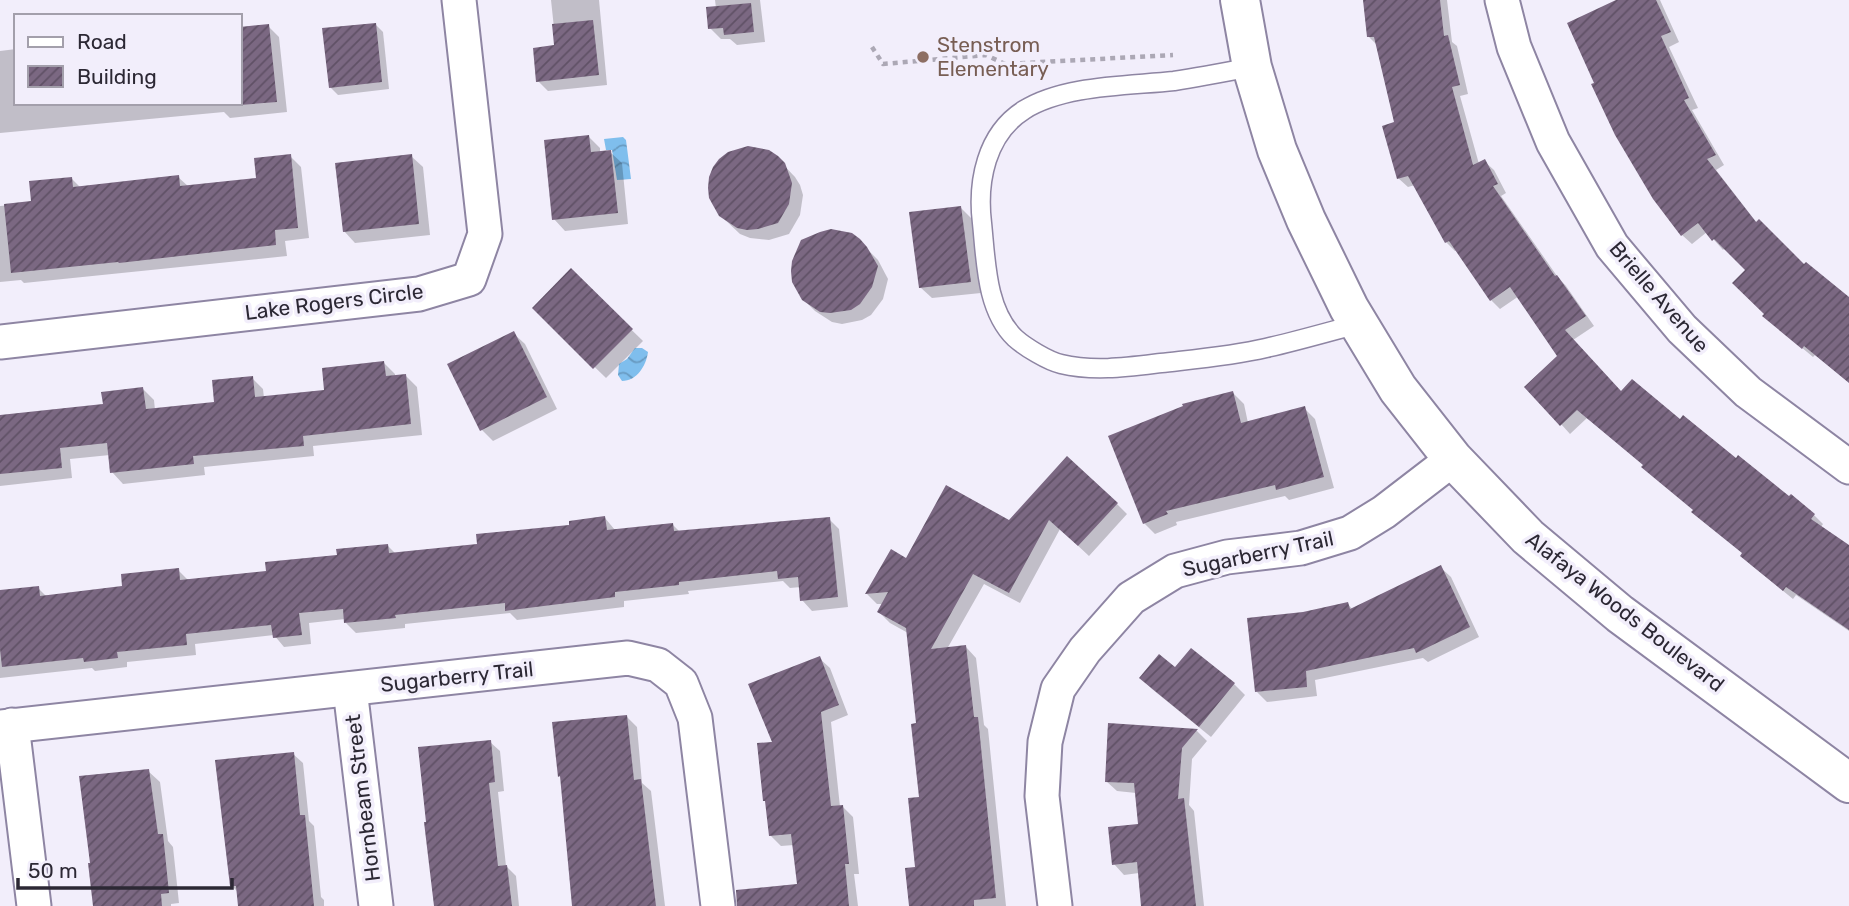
<svg xmlns="http://www.w3.org/2000/svg" width="1849" height="906" font-family="Rubik,sans-serif">
<style>
.water{fill:url(#water-waves)}
.shadow{fill:#0003}
.building{fill:url(#building-hatch)}
.lines{fill:none;stroke-linecap:round;stroke-linejoin:round}
.lane-casing{stroke:#8e85a3;stroke-width:21}
.street-casing{stroke:#8e85a3;stroke-width:37}
.secondary-casing{stroke:#8e85a3;stroke-width:42}
.path{stroke:#aca8b5;stroke-width:4.5;stroke-dasharray:5 5;stroke-linecap:butt}
.lane{stroke:#fff;stroke-width:18}
.street{stroke:#fff;stroke-width:33}
.secondary{stroke:#fff;stroke-width:38}
.education-dot{fill:#8d6e63;stroke:#f2eefb;stroke-width:2.5}
.labels{text-anchor:middle;stroke-width:7;stroke-linejoin:round;paint-order:stroke}
.education-label{font-size:21px;fill:#785e54;stroke:#f2eefb;text-anchor:start}
.street-label{font-size:21px;fill:#2c2834;stroke:#f2eefb}
</style>
<defs>
<pattern id="water-waves" width="16" height="10" patternUnits="userSpaceOnUse" patternTransform="scale(1.75)"><rect width="16" height="10" fill="#7fbeed"/><path d="M0 5q4-4 8 0t8 0" fill="none" stroke="#689ac1"/></pattern>
<pattern id="building-hatch" width="6" height="6" patternUnits="userSpaceOnUse" patternTransform="scale(1.75)"><rect width="6" height="6" fill="#7b6882"/><path d="M-1 1l2-2M0 6l6-6M5 7l2-2" fill="none" stroke="#605166"/></pattern>
</defs>
<rect width="100%" height="100%" fill="#f2eefb"/>
<g class="water">
<path d="M 623,137 L 626,140 L 631,179 L 617,180 L 612,150 L 606,150 L 604,139 Z"/>
<path d="M 635,348 L 642,348 L 648,352 C 646,366 637,381 622,381 L 618,375 L 619,364 L 627,359 Z"/>
</g>
<g class="shadow">
<path d="M 551,0 L 599,0 L 607,85 L 548,91 L 538,81 L 556,47 Z"/>
<path d="M 715,0 L 760,0 L 765,42 L 737,45 L 730,39 L 721,39 L 710,28 L 716,8 Z"/>
<path d="M 1365,0 L 1447,0 L 1452,42 L 1457,46 L 1468,94 L 1460,96 L 1479,164 L 1484,161 L 1494,170 L 1506,193 L 1501,196 L 1557,276 L 1566,286 L 1594,326 L 1573,340 L 1621,393 L 1680,422 L 1814,515 L 1823,524 L 1821,527 L 1849,547 L 1849,631 L 1796,595 L 1793,599 L 1751,565 L 1742,556 L 1744,554 L 1645,465 L 1587,418 L 1570,434 L 1561,424 L 1560,356 L 1519,296 L 1500,309 L 1491,300 L 1457,250 L 1455,251 L 1446,242 L 1415,185 L 1408,187 L 1398,178 L 1397,124 L 1378,46 L 1369,37 Z"/>
<path d="M 1621,0 L 1660,0 L 1679,42 L 1669,47 L 1698,108 L 1692,110 L 1724,165 L 1716,170 L 1757,223 L 1805,267 L 1849,299 L 1849,382 L 1815,355 L 1813,357 L 1764,316 L 1766,314 L 1748,270 L 1725,248 L 1723,250 L 1707,232 L 1692,244 L 1682,235 Z"/>
<path d="M 375,24 L 383,32 L 389,89 L 338,95 L 330,87 Z"/>
<path d="M 268,26 L 279,37 L 287,112 L 230,118 L 224,112 L 0,133 L 0,51 L 16,49 L 16,103 L 240,103 L 240,29 Z"/>
<path d="M 589,137 L 600,148 L 600,153 L 610,152 L 622,163 L 628,224 L 565,231 L 554,219 Z"/>
<path d="M 290,156 L 301,167 L 309,238 L 285,241 L 287,256 L 24,283 L 21,280 L 0,282 L 0,206 L 33,203 L 72,179 L 81,188 L 178,177 L 189,187 L 258,180 Z"/>
<path d="M 411,156 L 423,167 L 430,235 L 355,243 L 344,231 Z"/>
<path d="M 776,157 L 795,177 L 800,185 L 803,195 L 800,215 L 789,234 L 769,240 L 750,238 L 740,234 L 720,215 Z"/>
<path d="M 961,208 L 972,219 L 981,293 L 932,298 L 920,287 Z"/>
<path d="M 866,248 L 878,260 L 888,279 L 883,299 L 871,315 L 862,320 L 842,324 L 832,322 L 815,311 L 803,299 Z"/>
<path d="M 571,271 L 643,341 L 606,378 L 534,308 Z"/>
<path d="M 513,333 L 525,344 L 557,409 L 493,441 L 482,430 Z"/>
<path d="M 384,363 L 395,374 L 395,377 L 405,375 L 417,387 L 422,435 L 313,446 L 314,456 L 204,467 L 205,475 L 123,484 L 112,472 L 110,455 L 70,459 L 72,478 L 0,486 L 0,417 L 105,406 L 143,389 L 154,400 L 155,410 L 215,403 L 252,378 L 263,389 L 264,398 L 326,392 Z"/>
<path d="M 1233,393 L 1244,404 L 1248,423 L 1304,408 L 1315,419 L 1334,488 L 1289,500 L 1285,496 L 1176,522 L 1177,525 L 1155,534 L 1144,523 Z"/>
<path d="M 1117,504 L 1127,514 L 1089,556 L 1060,529 L 1020,603 L 984,584 L 947,649 L 966,647 L 976,658 L 984,725 L 988,729 L 1006,906 L 911,906 L 917,868 L 921,799 L 918,725 L 908,633 L 890,623 L 879,612 L 884,604 L 877,604 L 867,594 L 891,552 L 907,560 L 1010,522 Z"/>
<path d="M 605,518 L 615,530 L 672,524 L 680,532 L 829,519 L 839,529 L 848,607 L 812,611 L 802,600 L 801,587 L 790,588 L 783,581 L 688,591 L 689,594 L 624,601 L 624,607 L 517,620 L 510,613 L 405,624 L 405,628 L 356,633 L 346,623 L 345,619 L 309,623 L 311,644 L 284,647 L 274,635 L 195,644 L 196,655 L 127,662 L 127,667 L 95,671 L 92,668 L 0,678 L 0,592 L 38,588 L 47,597 L 124,588 L 178,570 L 189,581 L 267,572 L 387,545 L 396,554 L 479,546 Z"/>
<path d="M 1440,567 L 1451,577 L 1479,637 L 1428,662 L 1423,658 L 1315,680 L 1317,696 L 1267,702 L 1257,692 L 1303,614 L 1348,604 L 1353,610 Z"/>
<path d="M 819,658 L 830,668 L 848,715 L 831,722 L 840,807 L 843,807 L 853,817 L 859,874 L 854,874 L 858,906 L 779,906 L 798,885 L 794,845 L 781,846 L 771,836 L 775,743 Z"/>
<path d="M 1176,670 L 1234,684 L 1245,695 L 1211,737 L 1152,689 L 1141,678 Z"/>
<path d="M 626,716 L 637,727 L 642,783 L 651,791 L 665,906 L 574,906 L 562,778 L 559,776 Z"/>
<path d="M 1110,724 L 1197,731 L 1207,741 L 1192,759 L 1189,805 L 1194,811 L 1204,906 L 1143,906 L 1139,873 L 1124,875 L 1114,864 L 1140,826 L 1136,793 L 1117,791 L 1106,781 Z"/>
<path d="M 490,742 L 500,751 L 504,791 L 498,792 L 506,866 L 516,876 L 519,906 L 435,906 Z"/>
<path d="M 293,754 L 303,763 L 309,821 L 314,826 L 321,897 L 324,900 L 324,906 L 240,906 L 238,892 L 232,886 Z"/>
<path d="M 148,771 L 160,782 L 168,841 L 173,847 L 179,903 L 171,904 L 171,906 L 98,906 Z"/>
</g>
<g class="building">
<path d="M 1363,0 L 1440,0 L 1444,36 L 1448,35 L 1460,85 L 1452,87 L 1473,165 L 1485,159 L 1498,184 L 1493,186 L 1555,276 L 1557,275 L 1586,316 L 1565,330 L 1621,391 L 1632,379 L 1680,419 L 1683,415 L 1736,458 L 1738,455 L 1789,496 L 1791,494 L 1815,514 L 1811,519 L 1849,545 L 1849,630 L 1786,587 L 1783,591 L 1740,556 L 1742,553 L 1691,512 L 1693,510 L 1641,467 L 1643,465 L 1577,410 L 1560,426 L 1524,387 L 1557,356 L 1510,287 L 1490,301 L 1449,241 L 1445,243 L 1408,176 L 1397,179 L 1382,126 L 1394,122 L 1374,37 L 1367,37 Z"/>
<path d="M 1616,0 L 1656,0 L 1671,32 L 1661,36 L 1689,98 L 1684,100 L 1716,155 L 1707,159 L 1756,222 L 1759,219 L 1804,264 L 1806,262 L 1849,297 L 1849,383 L 1804,346 L 1802,349 L 1762,316 L 1764,314 L 1732,283 L 1745,270 L 1714,239 L 1712,241 L 1698,223 L 1681,236 L 1653,199 L 1615,135 L 1591,84 L 1594,83 L 1567,23 Z"/>
<path d="M 751,3 L 754,32 L 724,35 L 723,28 L 708,29 L 706,7 Z"/>
<path d="M 593,20 L 599,75 L 536,82 L 533,48 L 554,45 L 552,24 Z"/>
<path d="M 376,23 L 382,82 L 329,88 L 322,28 Z"/>
<path d="M 269,24 L 277,102 L 240,105 L 240,27 Z"/>
<path d="M 589,135 L 591,152 L 611,150 L 618,213 L 552,220 L 544,140 Z"/>
<path d="M 748,146 L 769,150 L 778,156 L 785,163 L 792,183 L 789,204 L 778,223 L 758,229 L 747,230 L 737,228 L 719,216 L 709,198 L 708,188 L 709,177 L 713,167 L 719,159 L 728,152 Z"/>
<path d="M 291,154 L 298,228 L 275,230 L 276,245 L 119,263 L 118,262 L 11,273 L 4,204 L 31,201 L 29,181 L 72,177 L 73,187 L 179,175 L 180,186 L 256,178 L 254,158 Z"/>
<path d="M 412,154 L 419,224 L 343,232 L 335,163 Z"/>
<path d="M 961,206 L 971,282 L 919,288 L 909,212 Z"/>
<path d="M 831,229 L 852,233 L 860,239 L 867,247 L 878,266 L 872,287 L 860,304 L 851,310 L 830,313 L 820,312 L 802,300 L 792,282 L 791,271 L 792,261 L 801,240 L 820,232 Z"/>
<path d="M 571,268 L 633,329 L 593,369 L 532,308 Z"/>
<path d="M 514,331 L 547,397 L 480,431 L 447,364 Z"/>
<path d="M 384,361 L 386,376 L 406,374 L 411,424 L 303,436 L 304,446 L 193,456 L 194,464 L 110,473 L 107,443 L 60,448 L 62,468 L 0,474 L 0,415 L 103,404 L 101,392 L 143,387 L 146,409 L 214,402 L 212,380 L 253,376 L 255,397 L 324,390 L 322,368 Z"/>
<path d="M 1233,391 L 1241,423 L 1305,406 L 1324,477 L 1276,490 L 1275,485 L 1166,511 L 1168,514 L 1143,524 L 1108,436 L 1183,406 L 1182,404 Z"/>
<path d="M 1067,456 L 1118,503 L 1078,546 L 1049,520 L 1009,593 L 973,574 L 931,649 L 966,645 L 974,717 L 978,717 L 996,898 L 974,900 L 974,906 L 909,906 L 905,868 L 915,867 L 908,798 L 919,797 L 911,724 L 916,723 L 906,628 L 877,612 L 888,592 L 865,594 L 891,549 L 906,558 L 946,485 L 1009,520 Z"/>
<path d="M 605,516 L 607,530 L 673,523 L 674,531 L 830,517 L 838,597 L 800,601 L 798,577 L 778,579 L 777,571 L 679,582 L 679,585 L 615,592 L 615,597 L 505,611 L 505,603 L 395,615 L 396,618 L 344,623 L 343,609 L 299,613 L 302,635 L 273,638 L 271,625 L 186,634 L 187,645 L 117,652 L 118,658 L 84,662 L 83,658 L 2,667 L 0,649 L 0,590 L 39,586 L 40,596 L 122,586 L 121,574 L 179,568 L 180,580 L 266,571 L 265,562 L 337,555 L 336,549 L 388,544 L 389,553 L 477,544 L 476,534 L 569,525 L 569,521 Z"/>
<path d="M 1441,565 L 1470,627 L 1416,653 L 1414,648 L 1306,671 L 1307,687 L 1255,692 L 1247,618 L 1303,612 L 1348,602 L 1350,609 Z"/>
<path d="M 1191,648 L 1235,683 L 1199,727 L 1139,678 L 1159,654 L 1175,667 Z"/>
<path d="M 820,656 L 839,705 L 821,712 L 831,806 L 843,805 L 849,864 L 845,864 L 849,906 L 737,906 L 736,890 L 797,884 L 791,834 L 769,836 L 765,801 L 763,801 L 757,743 L 772,742 L 748,684 Z"/>
<path d="M 627,715 L 634,780 L 641,779 L 656,906 L 572,906 L 560,776 L 558,777 L 552,722 Z"/>
<path d="M 1108,723 L 1198,729 L 1182,748 L 1178,799 L 1184,798 L 1196,906 L 1141,906 L 1137,862 L 1112,865 L 1108,827 L 1138,824 L 1134,783 L 1105,782 Z"/>
<path d="M 491,740 L 495,782 L 489,783 L 498,866 L 507,865 L 512,906 L 434,906 L 424,822 L 426,822 L 418,747 Z"/>
<path d="M 294,752 L 300,815 L 305,815 L 314,906 L 238,906 L 236,886 L 230,886 L 215,760 Z"/>
<path d="M 149,769 L 158,834 L 163,834 L 169,893 L 161,894 L 162,906 L 93,906 L 88,863 L 90,863 L 79,776 Z"/>
</g>
<g class="lines">
<g class="lane-casing">
<path id="lane" d="M 1252,67 C 1226,72 1200,77 1174,81 C 1127,86 1064,85 1024,110 C 986,134 977,182 982,223 C 986,261 986,310 1015,338 C 1025,347 1048,361 1061,364 C 1094,372 1128,367 1161,363 C 1196,359 1232,356 1266,348 C 1297,341 1328,332 1358,324"/>
</g>
<g class="street-casing">
<g id="street">
<path d="M 1502,0 L 1514,47 L 1553,142 L 1612,246 L 1682,329 L 1748,392 L 1849,467"/>
<path d="M 0,342 L 419,294 L 469,279 L 485,234 L 459,0"/>
<path d="M 350,689 L 376,906"/>
<path d="M 12,725 L 34,906"/>
<path d="M 0,727 L 628,658 L 658,665 L 681,683 L 695,718 L 718,906"/>
<path d="M 1055,906 L 1042,796 L 1045,742 L 1058,689 L 1085,650 L 1131,598 L 1175,571 L 1227,557 L 1301,548 L 1350,533 L 1384,512 L 1453,459"/>
</g>
</g>
<g class="secondary-casing">
<path id="secondary" d="M 1240,0 L 1252,67 L 1277,150 L 1306,220 L 1349,308 L 1398,389 L 1453,459 L 1528,537 L 1620,614 L 1849,783"/>
</g>
<path class="path" d="M 872,47 L 883,64 L 986,55 L 1005,64 L 1173,55"/>
<use href="#lane" class="lane"/>
<use href="#street" class="street"/>
<use href="#secondary" class="secondary"/>
</g>
<circle class="education-dot" cx="923" cy="57" r="7"/>
<g class="labels">
<g class="education-label">
<text x="937" y="52">Stenstrom<tspan x="937" dy="24">Elementary</tspan></text>
</g>
<g class="street-label">
<text transform="translate(1659 297) rotate(49)" y="7">Brielle Avenue</text>
<text transform="translate(334 302) rotate(-7)" y="7">Lake Rogers Circle</text>
<text transform="translate(1258 554) rotate(-12)" y="7">Sugarberry Trail</text>
<text transform="translate(1625 612) rotate(38)" y="7">Alafaya Woods Boulevard</text>
<text transform="translate(457 677) rotate(-6)" y="7">Sugarberry Trail</text>
<text transform="translate(363 798) rotate(-97)" y="7">Hornbeam Street</text>
</g>
</g>
<rect x="14" y="14" width="228" height="91" fill="#f2eefb" stroke="#a39fab" stroke-width="2"/>
<rect x="28" y="37" width="35" height="10" fill="#ffffff" stroke="#a39fab" stroke-width="2"/>
<text x="77" y="49" font-size="21" fill="#2c2834">Road</text>
<rect x="28" y="66" width="35" height="21" fill="url(#building-hatch)" stroke="#a39fab" stroke-width="2"/>
<text x="77" y="84" font-size="21" fill="#2c2834">Building</text>
<path d="M18 878v10h214v-10" fill="none" stroke="#2c2834" stroke-width="3.5"/>
<text x="28" y="878" font-size="21" fill="#2c2834" stroke="#f2eefb" stroke-width="5" paint-order="stroke">50 m</text>
</svg>
